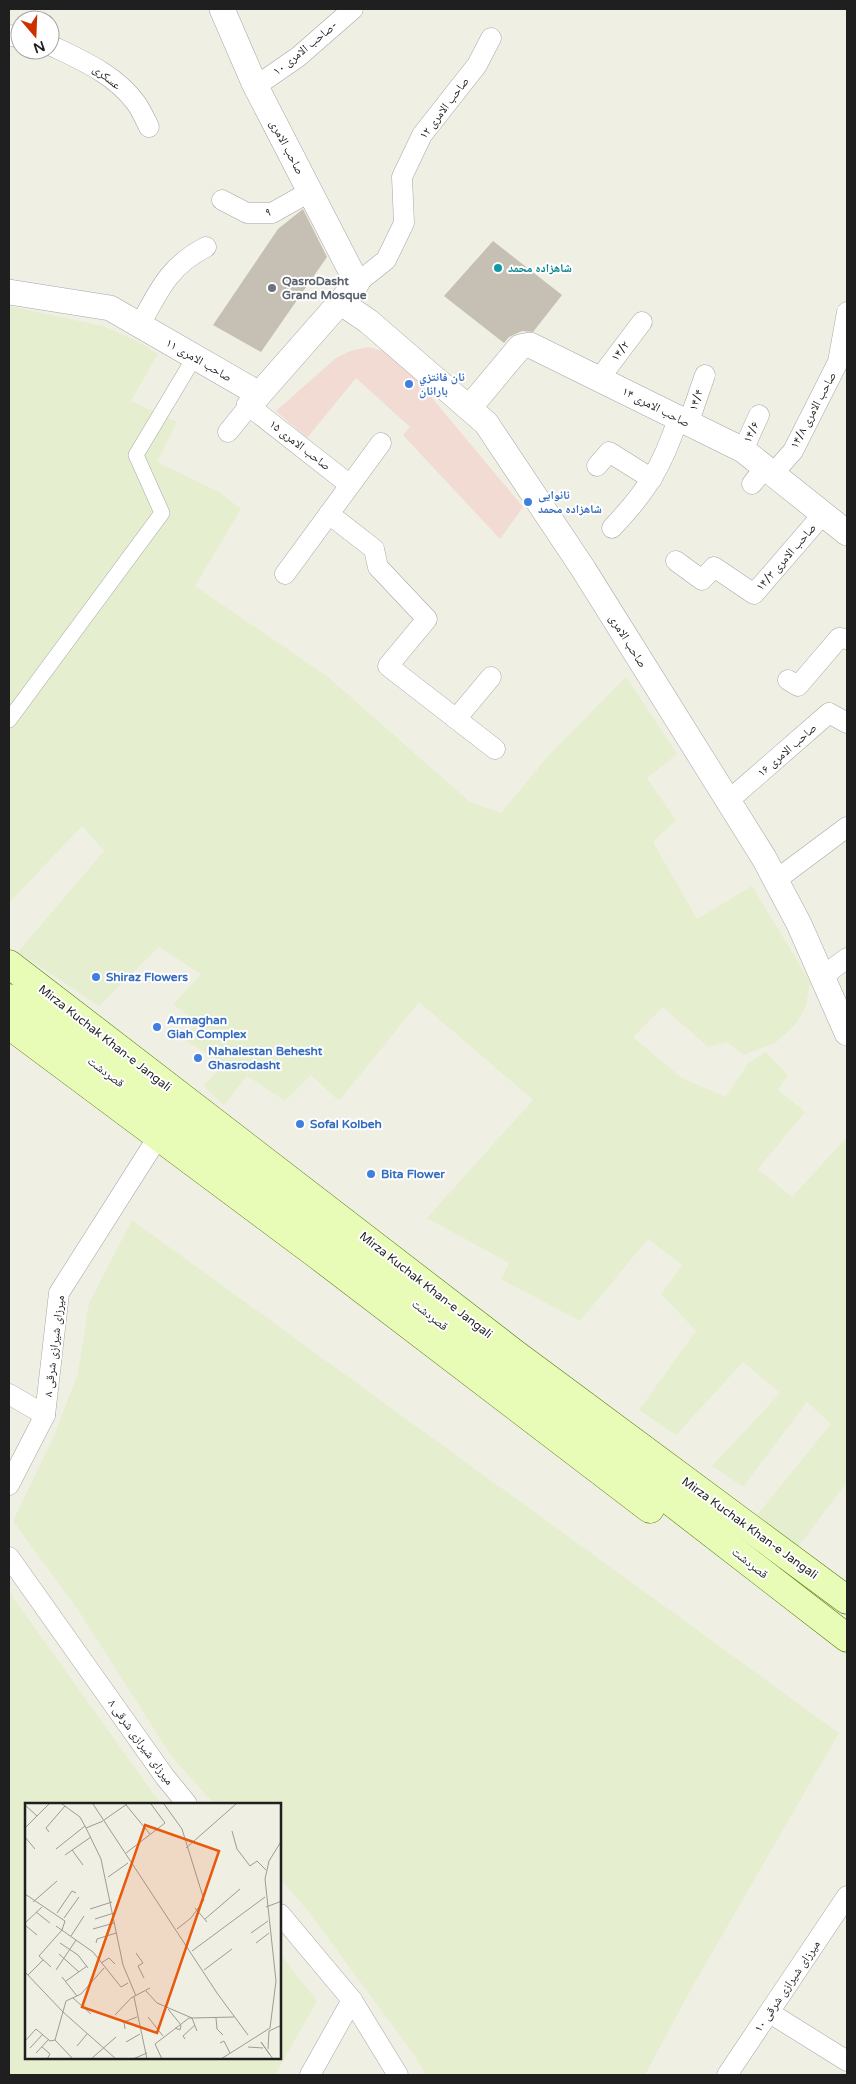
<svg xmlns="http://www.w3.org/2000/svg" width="856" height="2084" font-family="'Varela Round','Noto Naskh Arabic',sans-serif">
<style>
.commercial{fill:#f1dbd3}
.farmland{fill:#e5efcf}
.building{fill:#c5bfb4}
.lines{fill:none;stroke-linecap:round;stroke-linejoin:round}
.pedestrian-casing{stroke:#a6a6a6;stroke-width:16}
.minor-casing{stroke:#a6a6a6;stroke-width:21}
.tertiary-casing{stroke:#a6a6a6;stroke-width:26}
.secondary-casing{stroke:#507a01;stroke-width:29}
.pedestrian{stroke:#fff;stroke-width:15}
.minor{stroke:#fff;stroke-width:20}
.tertiary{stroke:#fff;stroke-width:25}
.secondary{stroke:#e8fcb7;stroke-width:28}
.culture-dot{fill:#0f9aa8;stroke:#fff;stroke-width:2}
.worship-dot{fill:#6b7280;stroke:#fff;stroke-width:2}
.shop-dot{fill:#3f7fe0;stroke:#fff;stroke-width:2}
.labels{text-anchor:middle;stroke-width:4;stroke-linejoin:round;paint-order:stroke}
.street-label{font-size:12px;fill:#1f1f1f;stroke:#fff}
.culture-label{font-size:12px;font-weight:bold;fill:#0d838f;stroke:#fff;text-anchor:start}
.worship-label{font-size:12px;font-weight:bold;fill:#5b616d;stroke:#fff;text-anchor:start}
.shop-label{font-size:12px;font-weight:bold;fill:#366cbe;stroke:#fff;text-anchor:start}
.inset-road{fill:none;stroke:#9c9c95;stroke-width:1}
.view{fill:#e8590c;fill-opacity:0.15;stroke:#e8590c;stroke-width:2.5}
.inset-edge{fill:none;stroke:#1f1f1f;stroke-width:2.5}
</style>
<rect width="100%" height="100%" fill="#f0efe4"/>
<path class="commercial" d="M 368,347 L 388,352 L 411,373 L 523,507 L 500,539 L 403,435 L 410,427 L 356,378 L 307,438 L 276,411 L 336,358 L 350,351 Z"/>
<g class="farmland">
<path d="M 9,306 L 103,326 L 137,341 L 158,354 L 131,401 L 177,422 L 157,462 L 219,492 L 241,509 L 195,586 L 328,677 L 470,802 L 501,813 L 549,755 L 626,677 L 677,754 L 647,778 L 676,820 L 653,842 L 697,919 L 752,886 L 810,982 L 806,1006 L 796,1024 L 775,1043 L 743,1055 L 727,1042 L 708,1047 L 663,1007 L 633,1037 L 682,1078 L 726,1097 L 749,1062 L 766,1052 L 788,1075 L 778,1090 L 805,1112 L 758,1169 L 792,1197 L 847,1137 L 847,1482 L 798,1547 L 757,1515 L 831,1424 L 807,1402 L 743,1487 L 712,1466 L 780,1393 L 743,1362 L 676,1435 L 639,1410 L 696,1331 L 661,1294 L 682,1265 L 648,1239 L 580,1321 L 501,1279 L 509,1263 L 427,1218 L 533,1100 L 419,1002 L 339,1101 L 311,1075 L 285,1101 L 247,1076 L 224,1105 L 203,1086 L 225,1064 L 185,1040 L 197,1021 L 173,1005 L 201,974 L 159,947 L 99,1006 L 18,952 L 104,851 L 82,826 L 9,903 Z"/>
<path d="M 132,1220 L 839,1733 L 690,1991 L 645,2075 L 426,2075 L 415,2056 L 308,1911 L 280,1879 L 280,1804 L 214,1804 L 172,1757 L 78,1610 L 13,1521 L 55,1434 L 78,1373 L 89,1303 Z"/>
<path d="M 9,1592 L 161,1804 L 26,1804 L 26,2058 L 280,2058 L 280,1954 L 317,2001 L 275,2075 L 9,2075 Z"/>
</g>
<g class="building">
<path d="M 303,209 L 327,257 L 261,352 L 213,325 L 278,229 Z"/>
<path d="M 493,241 L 562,295 L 533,332 L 522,331 L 509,337 L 504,343 L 444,296 Z"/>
</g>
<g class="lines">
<g class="pedestrian-casing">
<path id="pedestrian" d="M 9,720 L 162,513 L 136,455 L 194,358"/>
</g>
<g class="minor-casing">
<g id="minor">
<path d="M 9,35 L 20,38"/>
<path d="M 50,45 C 81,60 115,74 136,103 C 141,110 145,119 149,127"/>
<path d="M 256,86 L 298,57 L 353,9"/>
<path d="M 222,200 L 247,213 L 272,213 L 311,191"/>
<path d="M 357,283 L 386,260 L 404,223 L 402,177 L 422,135 L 477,65 L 491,38"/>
<path d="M 140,325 C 159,290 169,266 206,247"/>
<path d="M 599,379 L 642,322"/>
<path d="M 688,424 L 705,375"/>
<path d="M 228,432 L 249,406 L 350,485"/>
<path d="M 743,450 L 759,415"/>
<path d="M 597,466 L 609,452 L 652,479"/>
<path d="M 771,472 L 778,468 L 793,451 L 838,362 L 847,312"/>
<path d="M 752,484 L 765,467"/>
<path d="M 329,514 L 374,549 L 378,567 L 427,619 L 388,666 L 495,749"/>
<path d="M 612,528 C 647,491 662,467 678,419"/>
<path d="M 676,561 L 702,580 L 714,567 L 754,594 L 823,514"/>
<path d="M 285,574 L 381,443"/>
<path d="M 788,680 L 798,686 L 839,638 L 847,639"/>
<path d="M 456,719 L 491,677"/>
<path d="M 728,801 L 829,713 L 847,723"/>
<path d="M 776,880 L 847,827"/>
<path d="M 822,977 L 847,958"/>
<path d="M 9,1394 L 45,1415"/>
<path d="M 9,1485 L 45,1415 L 59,1293 L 158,1137"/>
<path d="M 9,1557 L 165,1777 L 187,1804"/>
<path d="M 280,1914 L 352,2000 L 398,2075"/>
<path d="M 770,2013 L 847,2061"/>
<path d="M 310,2075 L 352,2000"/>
<path d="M 727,2075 L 847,1896"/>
</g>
</g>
<g class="tertiary-casing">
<g id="tertiary">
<path d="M 222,9 L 254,83 L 357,283 L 249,406"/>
<path d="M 9,292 L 110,308 L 259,394"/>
<path d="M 340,302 L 368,321 L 486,423 L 584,570 L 764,858 L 799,924 L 847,1033"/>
<path d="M 469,408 L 520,347 L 530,345 L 743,450 L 847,533"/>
</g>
</g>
<g class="secondary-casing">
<g id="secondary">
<path d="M 9,964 L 514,1353 L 847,1600"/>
<path d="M 9,998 L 333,1240 L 847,1638"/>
<path d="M 9,1025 L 320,1257 L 650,1509"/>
</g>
</g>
<use href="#pedestrian" class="pedestrian"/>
<use href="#minor" class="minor"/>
<use href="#tertiary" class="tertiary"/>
<use href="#secondary" class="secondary"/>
</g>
<circle class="culture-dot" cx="498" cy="268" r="5"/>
<circle class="worship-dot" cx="272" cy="288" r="5"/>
<g class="shop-dot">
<circle cx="409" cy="384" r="5"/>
<circle cx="528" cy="502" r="5"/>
<circle cx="96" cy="977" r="5"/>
<circle cx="157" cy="1027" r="5"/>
<circle cx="198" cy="1058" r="5"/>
<circle cx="300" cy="1124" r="5"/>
<circle cx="371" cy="1174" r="5"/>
</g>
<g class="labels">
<g class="street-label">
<text transform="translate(305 48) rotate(-39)" y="4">۱۰ صاحب الامری-</text>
<text transform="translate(107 77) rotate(38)" y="4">عسکری</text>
<text transform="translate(444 108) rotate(-53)" y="4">۱۲ صاحب الامری</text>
<text transform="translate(287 147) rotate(62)" y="4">صاحب الامری</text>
<text transform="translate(268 212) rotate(-7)" y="4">۹</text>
<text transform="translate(620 351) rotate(-53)" y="4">۱۴/۲</text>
<text transform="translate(199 360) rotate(30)" y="4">۱۱ صاحب الامری</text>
<text transform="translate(696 400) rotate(-71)" y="4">۱۴/۴</text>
<text transform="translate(656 407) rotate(27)" y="4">۱۴ صاحب الامری</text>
<text transform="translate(813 410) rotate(-62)" y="4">صاحب الامری ۱۴/۸</text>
<text transform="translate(751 432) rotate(-65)" y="4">۱۴/۶</text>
<text transform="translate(300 445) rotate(38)" y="4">۱۵ صاحب الامری</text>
<text transform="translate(786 557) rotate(-49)" y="4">۱۴/۳ صاحب الامری</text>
<text transform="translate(628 641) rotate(58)" y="4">صاحب الامری</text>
<text transform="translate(787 750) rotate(-41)" y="4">۱۶ صاحب الامری</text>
<text transform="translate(105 1038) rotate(38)" y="4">Mirza Kuchak Khan-e Jangali</text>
<text transform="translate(106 1072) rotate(37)" y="4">قصردشت</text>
<text transform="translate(426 1285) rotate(38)" y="4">Mirza Kuchak Khan-e Jangali</text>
<text transform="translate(430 1315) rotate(38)" y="4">قصردشت</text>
<text transform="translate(54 1346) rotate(-83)" y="4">۸ میرزای شیرازی شرقی</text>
<text transform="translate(750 1528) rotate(36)" y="4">Mirza Kuchak Khan-e Jangali</text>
<text transform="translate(750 1563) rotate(38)" y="4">قصردشت</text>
<text transform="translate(141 1742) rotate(54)" y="4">۸ میرزای شیرازی شرقی</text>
<text transform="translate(787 1986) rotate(-56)" y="4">۱۰ میرزای شیرازی شرقی</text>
</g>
<g class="culture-label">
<text x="508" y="272">شاهزاده محمد</text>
</g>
<g class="worship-label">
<text x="282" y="285">QasroDasht<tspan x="282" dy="14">Grand Mosque</tspan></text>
</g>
<g class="shop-label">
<text x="419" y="381">نان فانتزي<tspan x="419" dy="14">بارانان</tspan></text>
<text x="538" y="499">نانوایی<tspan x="538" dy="14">شاهزاده محمد</tspan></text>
<text x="106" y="981">Shiraz Flowers</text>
<text x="167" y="1024">Armaghan<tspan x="167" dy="14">Giah Complex</tspan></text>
<text x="208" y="1055">Nahalestan Behesht<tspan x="208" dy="14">Ghasrodasht</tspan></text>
<text x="310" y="1128">Sofal Kolbeh</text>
<text x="381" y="1178">Bita Flower</text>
</g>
</g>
<g transform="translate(25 1803)">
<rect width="256" height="256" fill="#f0efe4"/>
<path class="inset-road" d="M 37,1 L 55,14 L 61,25 L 78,18M 68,1 L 192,190 L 223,232M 139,1 L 157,26 L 179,97 L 166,115 L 152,126M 0,2 L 12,13M 101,2 L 125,31M 79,17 L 102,1M 0,25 L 24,1M 61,25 L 76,56 L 98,162 L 111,193M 207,28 L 212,46 L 225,63 L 232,58 L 241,67M 24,29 L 21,25 L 40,3M 0,34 L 10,46M 161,45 L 211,1M 31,46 L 60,23M 47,47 L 58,62M 101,50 L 140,20 L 126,1M 40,52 L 66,34M 83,74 L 103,60M 0,91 L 40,118 L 37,127 L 14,153 L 26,164M 8,99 L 32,78M 241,104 L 257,98M 170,105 L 182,119M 65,106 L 87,99M 11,109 L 25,120M 32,110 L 47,88 L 51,90M 39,115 L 54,94M 70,116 L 89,110M 180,116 L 215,86M 0,120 L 17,104M 0,122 L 12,132M 31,123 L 68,149 L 96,184 L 103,180M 68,126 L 89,120M 226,130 L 243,118M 46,133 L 59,113M 35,140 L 53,152 L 63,165M 71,140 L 72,136 L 91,130M 231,140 L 244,130M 167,148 L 240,94M 111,150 L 118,160 L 113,163 L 119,175M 34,151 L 54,169M 76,160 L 84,155 L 90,161M 31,167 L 51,137M 179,167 L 207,146M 0,169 L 38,209 L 91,256M 3,172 L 18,157M 37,174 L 52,193M 41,178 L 62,163M 121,188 L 132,200 L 167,215 L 209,214M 109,194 L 122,256M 48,195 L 66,211M 143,206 L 156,222 L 155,227 L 150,225M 90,212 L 106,195 L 125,185M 123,214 L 138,233M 191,215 L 192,226 L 198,232M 245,225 L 251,178 L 240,76 L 244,58 L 257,37M 100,226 L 99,219 L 112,214M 160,236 L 158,233 L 170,222M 30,237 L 41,198 L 56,191 L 79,165M 30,237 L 48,256M 0,238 L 11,226 L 25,238 L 30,237M 101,239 L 115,231M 195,240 L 199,238 L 205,250M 130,241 L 164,215 L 167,215 L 172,228M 130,241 L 137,256M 52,243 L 62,231M 17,244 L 25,251 L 22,256M 223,244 L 238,245M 5,245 L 18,231M 243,246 L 244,228 L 257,222M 11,250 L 24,236M 245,252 L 236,239 L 248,256M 66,256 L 91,234M 108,256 L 122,250M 196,256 L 245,225"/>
<path class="view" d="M 120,22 L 194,48 L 132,230 L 57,204 Z"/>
<rect width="256" height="256" class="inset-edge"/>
</g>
<rect width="856" height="2084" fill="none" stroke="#1f1f1f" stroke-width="20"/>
<g transform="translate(35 35) rotate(161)"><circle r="24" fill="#ffffff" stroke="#a5a5a5"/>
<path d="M0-4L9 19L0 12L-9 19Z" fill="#cd3100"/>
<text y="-8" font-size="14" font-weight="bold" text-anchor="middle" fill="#1f1f1f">N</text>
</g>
</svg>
